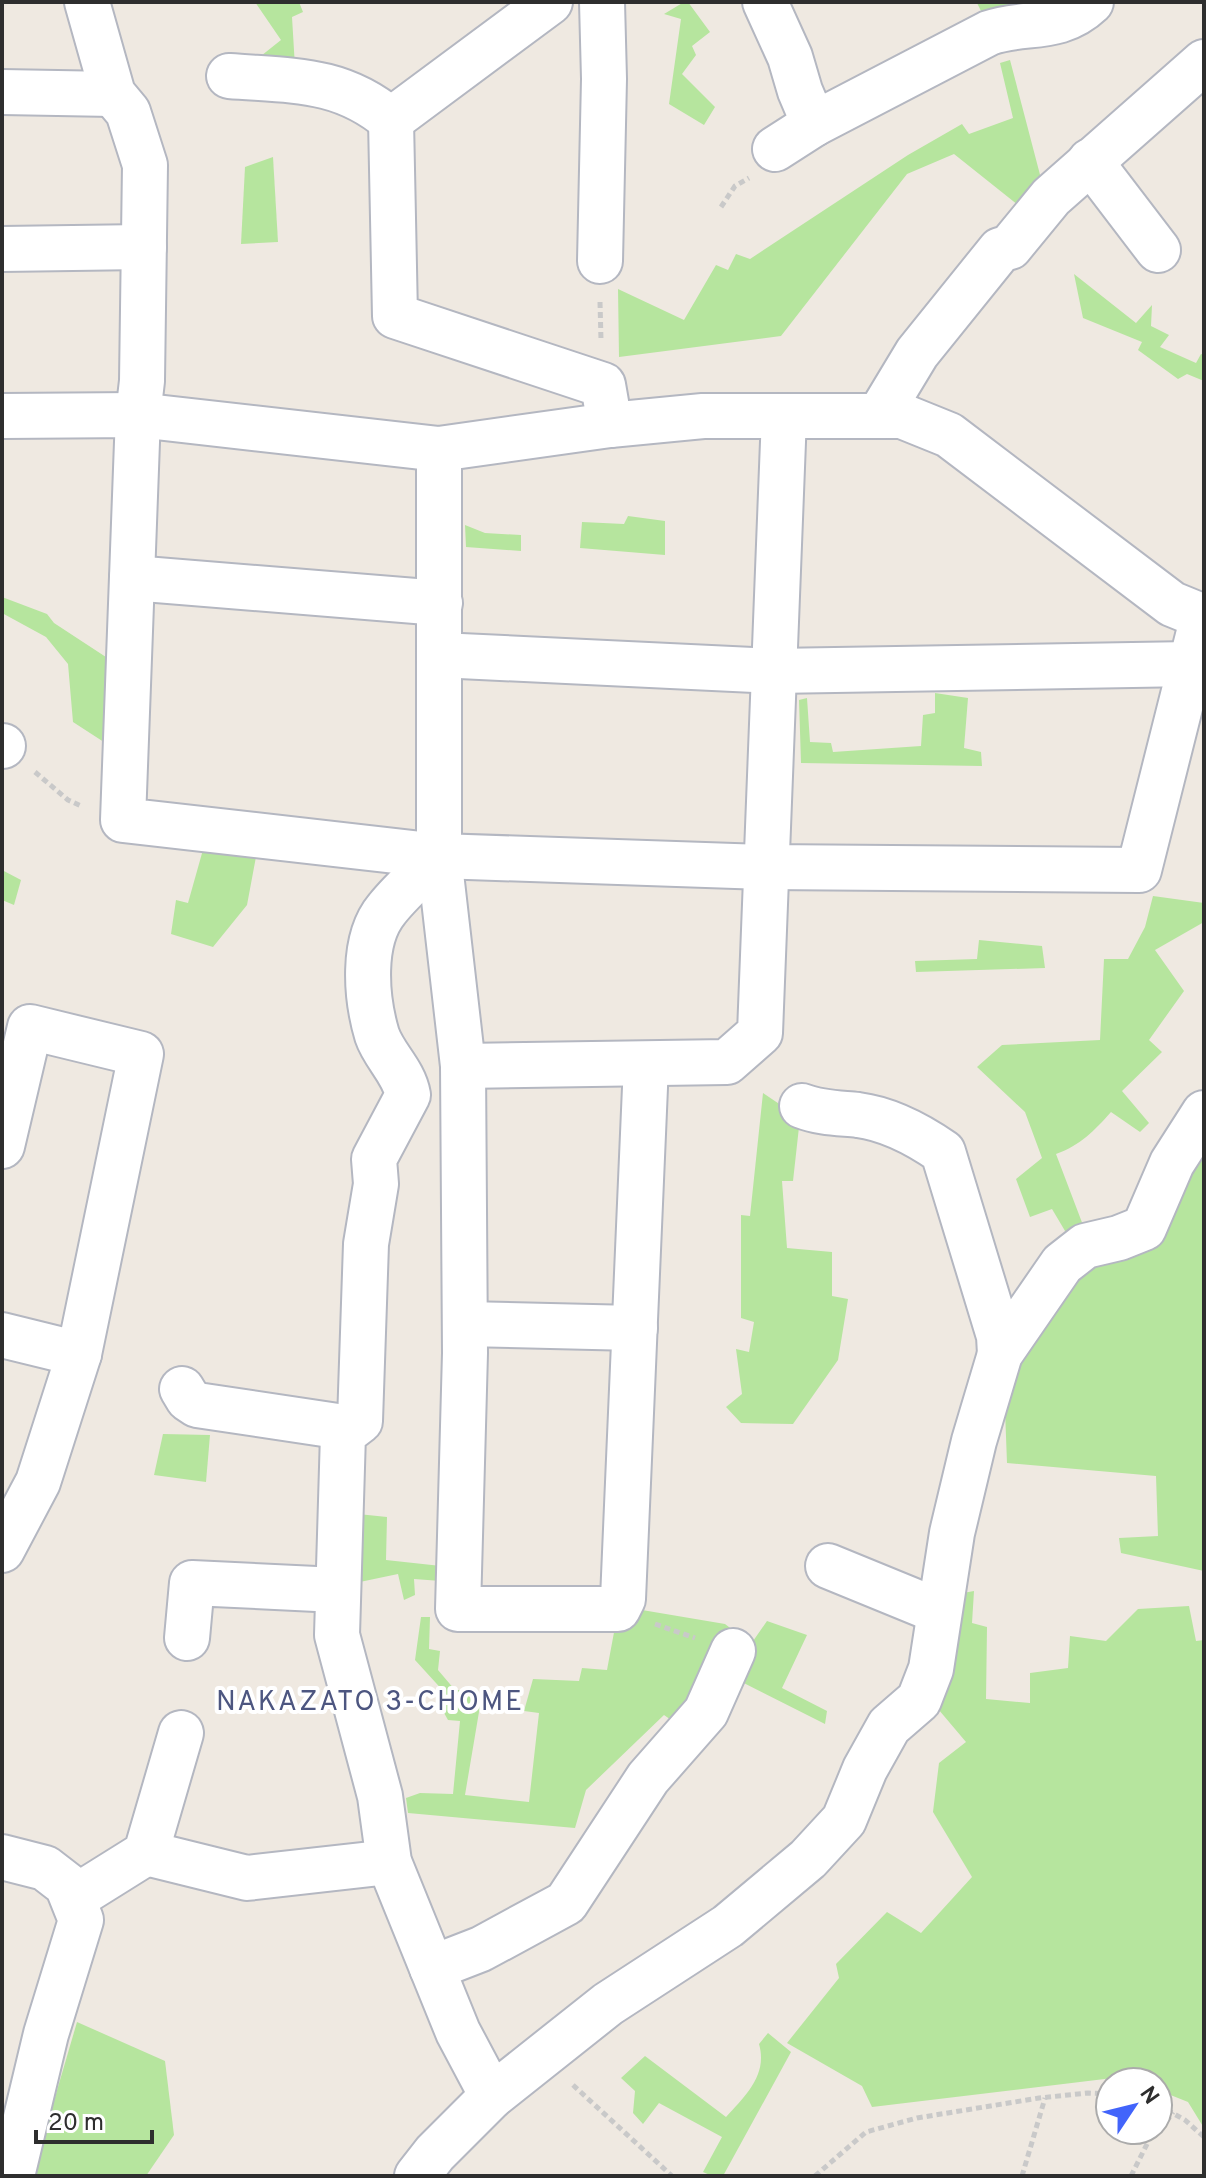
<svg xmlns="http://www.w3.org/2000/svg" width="1206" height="2178" font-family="Overpass,sans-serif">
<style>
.green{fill:#b6e59e}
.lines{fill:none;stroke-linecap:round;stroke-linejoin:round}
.minor-casing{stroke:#b4b7c1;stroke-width:48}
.path{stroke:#c9c9c9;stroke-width:5;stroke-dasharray:6 4;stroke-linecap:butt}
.minor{stroke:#fff;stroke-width:44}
.labels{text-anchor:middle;stroke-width:8;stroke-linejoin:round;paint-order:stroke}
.neighbourhood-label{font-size:28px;letter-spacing:2px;fill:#4d5680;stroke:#fff}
</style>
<rect width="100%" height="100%" fill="#efe9e1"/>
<g class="green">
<path d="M 255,2 L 299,2 L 303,12 L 292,17 L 295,67 L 252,63 L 281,40 Z"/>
<path d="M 684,2 L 688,2 L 710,32 L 692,46 L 696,55 L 682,74 L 715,107 L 704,125 L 669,104 L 681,19 L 664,14 Z"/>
<path d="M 981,2 L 1080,2 L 985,19 L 977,3 Z"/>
<path d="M 1010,60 L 1044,190 L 1028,213 L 954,154 L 907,174 L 781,336 L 619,357 L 618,289 L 684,320 L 716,265 L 728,270 L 736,254 L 750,259 L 908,155 L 962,124 L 969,134 L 1013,118 L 1000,63 Z"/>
<path d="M 273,157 L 278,242 L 241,244 L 245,167 Z"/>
<path d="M 1074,274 L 1136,323 L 1152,305 L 1151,326 L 1169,335 L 1160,347 L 1196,363 L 1201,354 L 1204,355 L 1204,381 L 1187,374 L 1178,379 L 1138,350 L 1142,342 L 1083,318 Z"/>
<path d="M 628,516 L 665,521 L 665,555 L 580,548 L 582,522 L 624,524 Z"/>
<path d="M 465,525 L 485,533 L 521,535 L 521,551 L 466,547 Z"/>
<path d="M 2,597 L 47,614 L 54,623 L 112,661 L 110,746 L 73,722 L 68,664 L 46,637 L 2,613 Z"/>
<path d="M 935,693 L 968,698 L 964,748 L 981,752 L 982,766 L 801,763 L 799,700 L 807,698 L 810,742 L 831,743 L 833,752 L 921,746 L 923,715 L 935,713 Z"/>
<path d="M 206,839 L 258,846 L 247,905 L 213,947 L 171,934 L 176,900 L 188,903 Z"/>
<path d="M 2,870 L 21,880 L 14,905 L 2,900 Z"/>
<path d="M 1153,896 L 1204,903 L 1204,922 L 1155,950 L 1184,991 L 1149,1040 L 1162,1052 L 1122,1091 L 1149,1123 L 1140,1132 L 1111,1112 C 1094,1131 1081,1145 1056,1154 L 1086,1233 L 1071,1241 L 1052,1209 L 1030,1217 L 1016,1179 L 1042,1158 L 1025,1112 L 977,1067 L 1002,1045 L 1100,1040 L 1104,959 L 1128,959 L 1145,927 Z"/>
<path d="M 979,940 L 1042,946 L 1045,968 L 916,972 L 915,961 L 977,959 Z"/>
<path d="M 763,1093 L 800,1118 L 793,1181 L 782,1181 L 787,1248 L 832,1252 L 832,1296 L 848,1299 L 838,1360 L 793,1424 L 741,1423 L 726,1407 L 742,1394 L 736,1349 L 749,1352 L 754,1322 L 741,1318 L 741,1215 L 750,1216 Z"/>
<path d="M 1204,1137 L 1204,1571 L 1121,1553 L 1119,1538 L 1158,1536 L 1156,1476 L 1007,1463 L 1005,1410 L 1015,1344 Z"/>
<path d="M 163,1434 L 210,1435 L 206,1482 L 154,1475 Z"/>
<path d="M 358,1514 L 387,1517 L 386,1560 L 441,1566 L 441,1581 L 414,1579 L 415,1595 L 404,1600 L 398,1574 L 355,1583 Z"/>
<path d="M 974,1591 L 972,1623 L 987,1627 L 986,1699 L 1030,1703 L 1030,1673 L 1068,1668 L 1070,1636 L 1106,1641 L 1138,1609 L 1189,1606 L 1196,1641 L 1204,1640 L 1204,2128 L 1188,2102 L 1158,2090 L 1158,2082 L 1135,2082 L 1121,2077 L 872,2107 L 862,2086 L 787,2043 L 839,1978 L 836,1964 L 887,1912 L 921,1933 L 972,1877 L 933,1812 L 939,1763 L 966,1742 L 933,1703 L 952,1595 Z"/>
<path d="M 642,1610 L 725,1624 L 751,1644 L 767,1621 L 807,1635 L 782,1688 L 827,1711 L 825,1724 L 720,1671 L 681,1727 L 664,1715 L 586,1790 L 575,1828 L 408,1813 L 406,1798 L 420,1793 L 453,1794 L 460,1721 L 448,1720 L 439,1704 L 446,1694 L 415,1660 L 421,1617 L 430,1617 L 429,1649 L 440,1651 L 438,1670 L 455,1690 L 478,1690 L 480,1706 L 465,1795 L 529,1802 L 539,1713 L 524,1711 L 533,1679 L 579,1681 L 582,1668 L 607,1670 L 615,1627 Z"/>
<path d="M 77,2022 L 165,2061 L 174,2135 L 146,2176 L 32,2176 Z"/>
<path d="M 768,2033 L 791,2052 L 723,2176 L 712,2176 L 703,2172 L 722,2137 L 659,2103 L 643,2124 L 633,2113 L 635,2091 L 621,2078 L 645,2056 L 726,2117 C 745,2096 768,2075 759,2044 Z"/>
</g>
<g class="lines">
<g class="minor-casing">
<g id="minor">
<path d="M 87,2 L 113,94 L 128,112 L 145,165 L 142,381 L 138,415 L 123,820 L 439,856 L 766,867 L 1139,870 L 1203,616"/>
<path d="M 550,2 L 391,120 L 395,316 L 603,385 L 610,425"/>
<path d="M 765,2 L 790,57 L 800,91 L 814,124 L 989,33 C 1025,20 1058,33 1091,2"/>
<path d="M 229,76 C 291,81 340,77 391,120"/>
<path d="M 2,92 L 113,94"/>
<path d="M 775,149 L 814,124"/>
<path d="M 1090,161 L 1158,250"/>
<path d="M 2,249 L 144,247"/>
<path d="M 600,261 L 604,79 L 602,2"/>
<path d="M 2,416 L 138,415 L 439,449 L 610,425 L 703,416 L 902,416 L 949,435 L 1172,604 L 1204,617"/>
<path d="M 879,416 L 917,353 L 1000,250 L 1010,247 L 1051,197 L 1204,62"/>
<path d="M 439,449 L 439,856 L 463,1066 L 465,1353 L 458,1609 L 618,1609 L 623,1599 L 646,1064"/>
<path d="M 132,578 L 440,603"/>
<path d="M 439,655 L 774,671 L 1191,664"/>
<path d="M 2,746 L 3,746"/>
<path d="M 439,856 C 422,873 402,890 387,909 C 361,940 366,998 377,1035 C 384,1056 404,1072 408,1095 L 374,1159 L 376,1184 L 366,1244 L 360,1421 L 343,1434 L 337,1635 L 380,1796 L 389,1862 L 458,2032 L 492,2096"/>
<path d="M 463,1066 L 727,1062 L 760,1033 L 784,416"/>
<path d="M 802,1106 C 820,1113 838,1113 858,1115 C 889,1119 917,1134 943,1152 L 999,1336 L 1000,1354"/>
<path d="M 2,1146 L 30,1027 L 141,1054 L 79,1354 L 38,1482 L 2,1550"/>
<path d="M 465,1324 L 635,1328"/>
<path d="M 2,1335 L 79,1354"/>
<path d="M 182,1389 L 188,1399 L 197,1405 L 344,1427"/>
<path d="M 828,1566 L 938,1611"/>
<path d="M 187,1638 L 192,1583 L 337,1590"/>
<path d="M 146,1853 L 247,1878 L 389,1862"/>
<path d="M 2,1857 L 45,1868 L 67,1885 L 81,1920 L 46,2034 L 12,2176"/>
<path d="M 74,1898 L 146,1853 L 181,1733"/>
<path d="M 432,1968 L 481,1949 L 566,1903 L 648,1778 L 706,1712 L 733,1651"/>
<path d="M 417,2176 L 435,2153 L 492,2096 L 608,2004 L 728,1926 L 808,1859 L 844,1820 L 865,1769 L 889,1726 L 919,1700 L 931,1669 L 952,1533 L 974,1441 L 1000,1354 L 1062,1264 L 1085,1246 L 1119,1238 L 1144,1228 L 1172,1163 L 1204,1113"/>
</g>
</g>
<g class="path">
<path d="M 721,207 L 735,186 L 749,178"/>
<path d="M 600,302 L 601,340"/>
<path d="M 35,772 L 68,800 L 81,806"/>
<path d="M 655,1624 L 695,1638"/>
<path d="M 573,2085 L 672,2176"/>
<path d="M 1158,2105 L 1185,2120 L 1204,2137"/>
<path d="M 1158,2123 L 1159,2121 L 1166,2122 L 1173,2112"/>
<path d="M 815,2176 L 866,2132 L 917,2118 L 1039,2098 L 1088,2093 L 1110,2094"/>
<path d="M 1022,2176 L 1045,2098"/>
<path d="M 1131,2176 L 1154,2130"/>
</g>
<use href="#minor" class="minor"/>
</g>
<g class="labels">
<g class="neighbourhood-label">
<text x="370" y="1710">NAKAZATO 3-CHOME</text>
</g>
</g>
<rect width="1206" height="2178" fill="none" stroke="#2e2e2e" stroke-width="8"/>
<g transform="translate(1134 2106) rotate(55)"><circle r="38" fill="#ffffff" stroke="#ababab" stroke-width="2"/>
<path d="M0-6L14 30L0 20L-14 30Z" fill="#4264fb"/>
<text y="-12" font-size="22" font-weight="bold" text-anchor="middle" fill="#2e2e2e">N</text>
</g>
<path d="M36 2130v12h116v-12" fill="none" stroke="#2e2e2e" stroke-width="4"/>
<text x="48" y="2130" font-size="24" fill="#2e2e2e" stroke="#ffffff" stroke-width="6" paint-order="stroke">20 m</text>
</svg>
